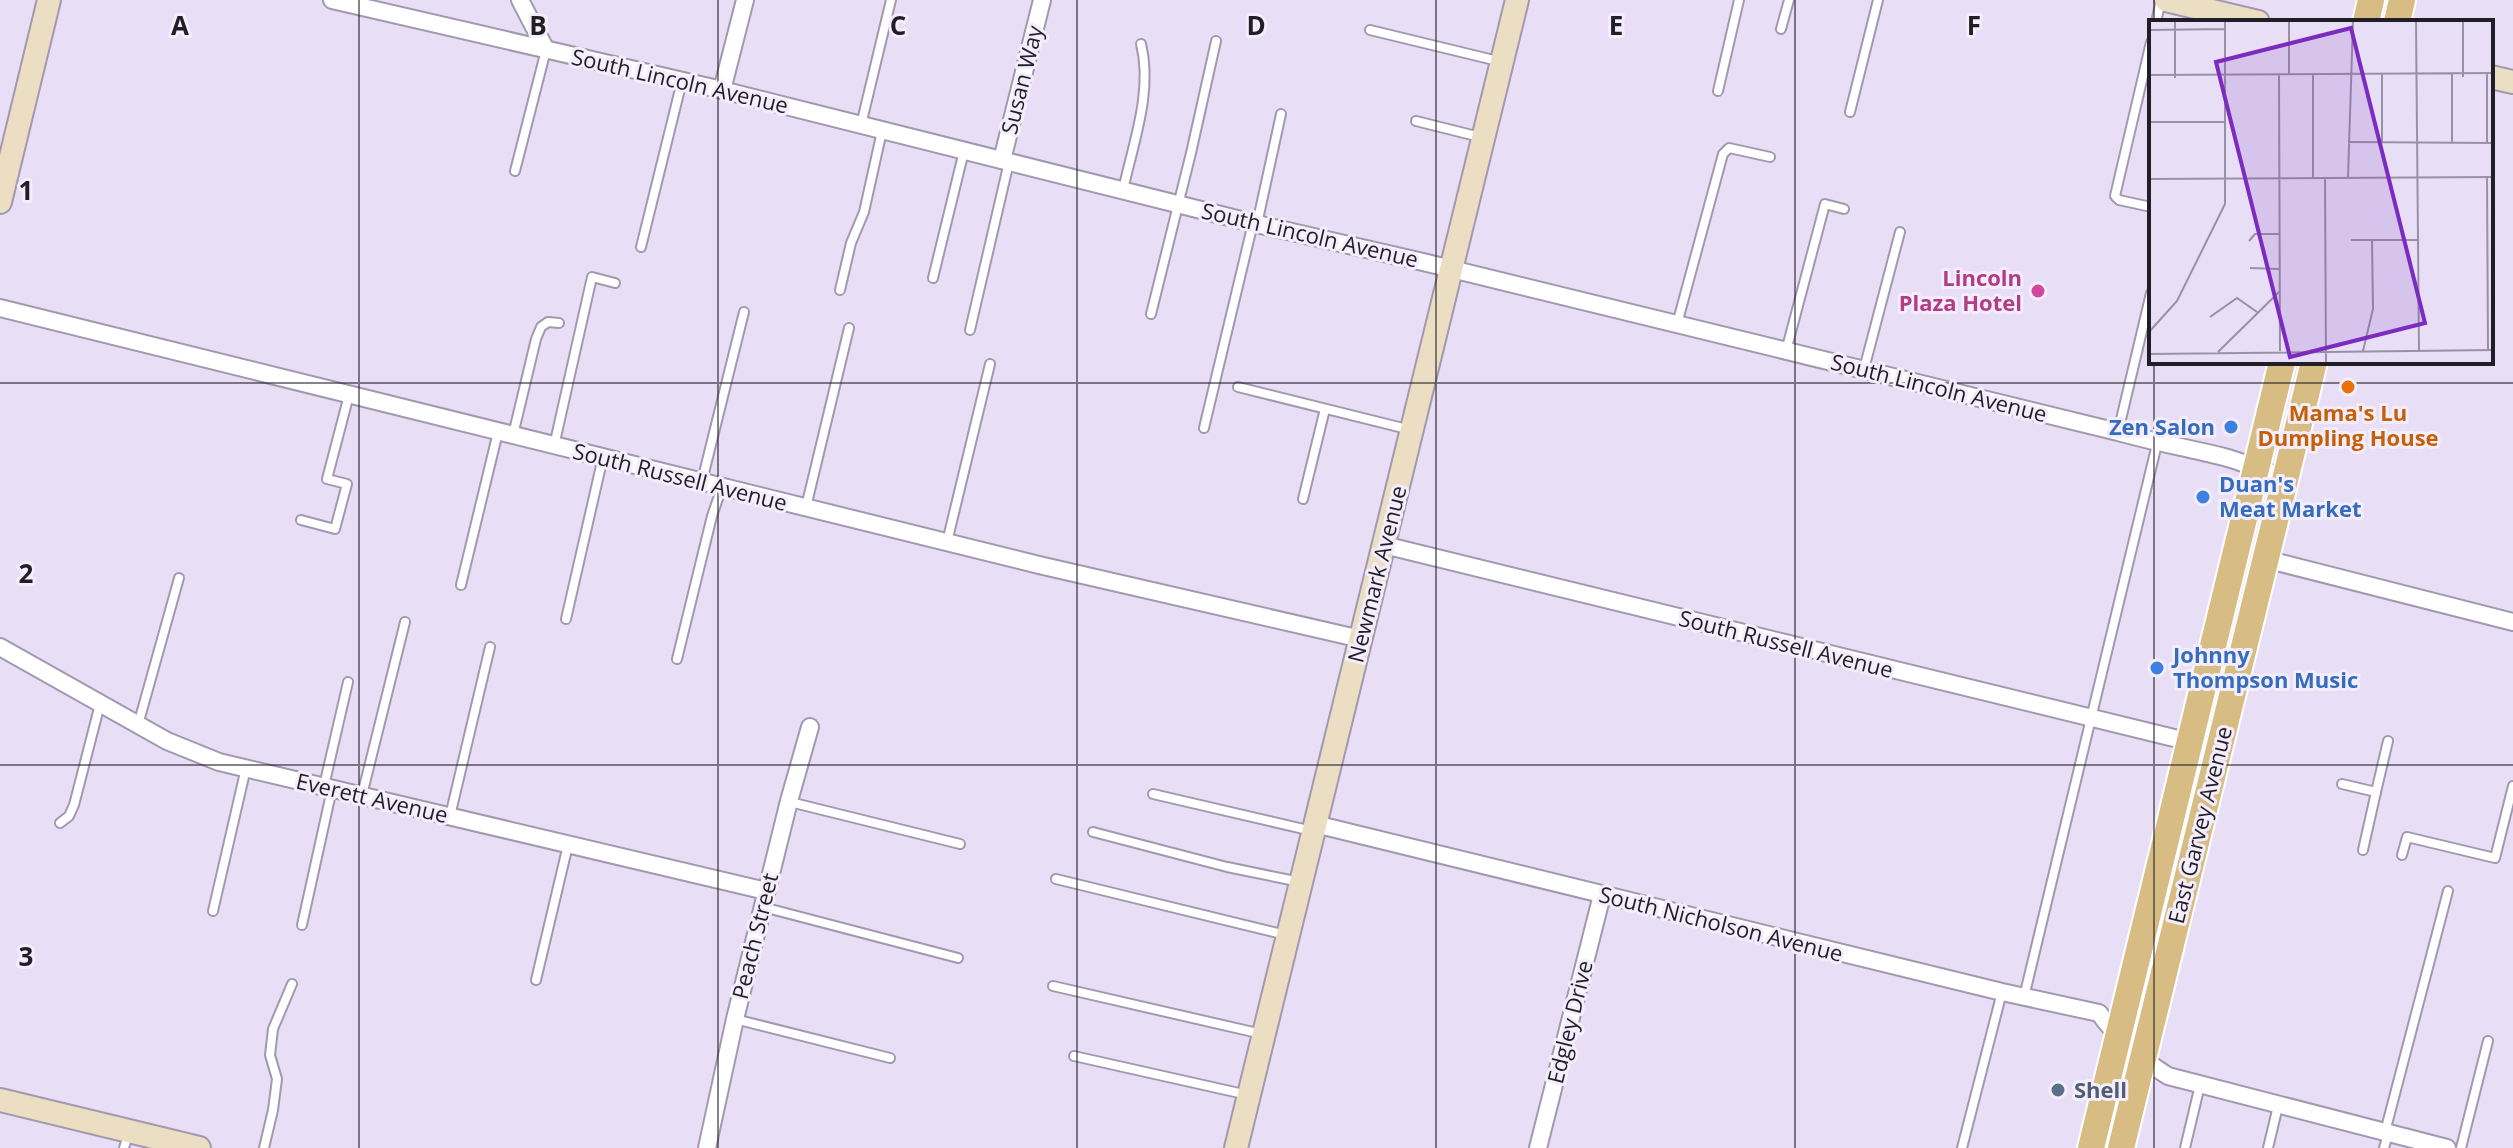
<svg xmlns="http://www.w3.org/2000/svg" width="2513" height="1148" font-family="'Open Sans',sans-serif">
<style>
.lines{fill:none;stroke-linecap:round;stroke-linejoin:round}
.lane-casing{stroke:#a299af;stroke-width:12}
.street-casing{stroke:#a299af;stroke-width:20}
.secondary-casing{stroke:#a299af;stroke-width:26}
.primary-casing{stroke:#fff;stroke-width:30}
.lane{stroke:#fff;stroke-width:8}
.street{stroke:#fff;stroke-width:16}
.secondary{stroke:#ebdec2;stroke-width:22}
.primary{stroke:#d7bc84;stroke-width:26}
.grid{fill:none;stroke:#221e27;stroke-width:2;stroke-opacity:0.55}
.hotel-dot{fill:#d1479c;stroke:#f3edfc;stroke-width:3}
.food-dot{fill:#e8710a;stroke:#f3edfc;stroke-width:3}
.shop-dot{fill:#3f7fe0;stroke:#f3edfc;stroke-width:3}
.service-dot{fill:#5c6f8a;stroke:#f3edfc;stroke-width:3}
.labels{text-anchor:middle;stroke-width:6;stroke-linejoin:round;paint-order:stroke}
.street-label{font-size:22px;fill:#221e27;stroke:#f3edfc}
.hotel-label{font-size:22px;font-weight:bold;fill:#b23c85;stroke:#f3edfc;text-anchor:end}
.food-label{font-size:22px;font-weight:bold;fill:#c56008;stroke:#f3edfc}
.shop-label{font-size:22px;font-weight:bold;fill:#366cbe;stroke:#f3edfc;text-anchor:start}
.service-label{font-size:22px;font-weight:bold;fill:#4e5e75;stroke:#f3edfc;text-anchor:start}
.inset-road{fill:none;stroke:#9991a3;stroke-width:2}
.view{fill:#7b2cbf;fill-opacity:0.15;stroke:#7b2cbf;stroke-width:4}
.inset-edge{fill:none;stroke:#221e27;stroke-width:4}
.grid-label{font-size:26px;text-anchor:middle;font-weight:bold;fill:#221e27;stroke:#f3edfc;stroke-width:6;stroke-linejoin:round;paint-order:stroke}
</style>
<rect width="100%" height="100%" fill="#e8def6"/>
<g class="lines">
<g class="lane-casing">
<g id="lane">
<path d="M 2156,22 L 2161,0"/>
<path d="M 1781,29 L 1789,0"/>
<path d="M 1370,30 L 1502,62"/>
<path d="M 2151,42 L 2115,196 L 2119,200 L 2151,207"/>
<path d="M 1718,91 L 1739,0"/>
<path d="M 1850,112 L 1878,0"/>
<path d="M 1416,121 L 1480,137"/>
<path d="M 861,125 L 891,0"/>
<path d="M 515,171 L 546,50"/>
<path d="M 1123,190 C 1133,144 1153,91 1141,44"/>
<path d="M 1257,224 L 1281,114"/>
<path d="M 641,247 L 682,81"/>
<path d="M 933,278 L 964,151"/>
<path d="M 840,290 L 851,243 L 864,212 L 882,131"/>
<path d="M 1151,314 L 1191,153 L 1216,41"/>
<path d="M 1677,324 L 1723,154 L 1729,148 L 1770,157"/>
<path d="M 970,330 L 1009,162"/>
<path d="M 1786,351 L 1825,204 L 1844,209"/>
<path d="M 1864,369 L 1900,232"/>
<path d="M 1238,387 L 1411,430"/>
<path d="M 1204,428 L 1253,223"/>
<path d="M 2118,432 L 2151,293"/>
<path d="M 513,435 L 536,339 L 541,327 L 548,322 L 559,323"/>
<path d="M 554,446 L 592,277 L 615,283"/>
<path d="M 702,481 L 744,312"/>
<path d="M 1303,499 L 1325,409"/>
<path d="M 806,507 L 849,328"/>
<path d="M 301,520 L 335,529 L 347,484 L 327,479 L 349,395"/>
<path d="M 947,542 L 990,364"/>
<path d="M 461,585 L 498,432"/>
<path d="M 566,619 L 603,457"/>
<path d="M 677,659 L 712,516 L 722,487"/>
<path d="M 138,725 L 179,578"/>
<path d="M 2342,784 L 2376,792 L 2363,850"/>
<path d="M 324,786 L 348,682"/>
<path d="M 2376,792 L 2388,741"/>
<path d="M 1153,794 L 1312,831"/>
<path d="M 362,795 L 405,622"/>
<path d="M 790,802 L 960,844"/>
<path d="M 450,816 L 490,647"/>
<path d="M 60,823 L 69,816 L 74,805 L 100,704"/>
<path d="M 1093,832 L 1227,867 L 1300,882"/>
<path d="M 2402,855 L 2407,837 L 2495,858 L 2513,786"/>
<path d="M 1056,879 L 1286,935"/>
<path d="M 763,907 L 958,958"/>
<path d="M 213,911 L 246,768"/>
<path d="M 302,925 L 332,789"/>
<path d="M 536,980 L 568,845"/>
<path d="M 1053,986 L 1262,1034"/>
<path d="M 2024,997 L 2157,444"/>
<path d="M 735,1019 L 890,1058"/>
<path d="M 1074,1056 L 1248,1095"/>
<path d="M 2385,1132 L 2448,891"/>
<path d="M 124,1148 L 129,1132"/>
<path d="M 264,1148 L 273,1110 L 277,1079 L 270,1055 L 273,1029 L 292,984"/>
<path d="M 1962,1148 L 2002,992"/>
<path d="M 2185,1148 L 2200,1085"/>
<path d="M 2268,1148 L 2278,1106"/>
<path d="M 2384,1148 L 2388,1134"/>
<path d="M 2461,1148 L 2488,1041"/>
</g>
</g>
<g class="street-casing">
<g id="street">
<path d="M 332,0 L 722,90 L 1257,224 L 1423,262 L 2118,432 C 2153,442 2189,448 2224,457 C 2244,462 2263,472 2285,477"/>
<path d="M 520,0 L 546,50"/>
<path d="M 722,90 L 745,0"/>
<path d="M 1002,160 L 1042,0"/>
<path d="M 0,308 L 1039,565 L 1361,639"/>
<path d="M 1384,545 L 2219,749"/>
<path d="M 2265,559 L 2513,622"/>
<path d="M 0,647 L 167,741 L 219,762 L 766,891"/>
<path d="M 1315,824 L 2002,992 L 2099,1013 C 2117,1038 2142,1060 2168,1076 L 2447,1148"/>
<path d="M 707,1148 L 735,1019 L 789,801 L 810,727"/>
<path d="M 1538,1148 L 1602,895"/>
</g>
</g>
<g class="secondary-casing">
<g id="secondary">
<path d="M 2166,0 L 2258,22"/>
<path d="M 2491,77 L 2513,82"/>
<path d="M 0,202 L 49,0"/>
<path d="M 0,1100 L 199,1148"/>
<path d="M 1236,1148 L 1517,0"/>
</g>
</g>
<g class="primary-casing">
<g id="primary">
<path d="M 2366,22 L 2371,0"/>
<path d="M 2397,22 L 2402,0"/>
<path d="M 2091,1148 L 2282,362"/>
<path d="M 2121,1148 L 2314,362"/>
</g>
</g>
<use href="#lane" class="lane"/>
<use href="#street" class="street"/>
<use href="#secondary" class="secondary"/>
<use href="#primary" class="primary"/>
</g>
<path class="grid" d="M 359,0 L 359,1148M 718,0 L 718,1148M 1077,0 L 1077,1148M 1436,0 L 1436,1148M 1795,0 L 1795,1148M 2154,0 L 2154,22M 2154,362 L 2154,1148M 0,383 L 2513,383M 0,765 L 2513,765"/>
<circle class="hotel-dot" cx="2038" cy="291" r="8"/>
<circle class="food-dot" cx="2348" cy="387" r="8"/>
<g class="shop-dot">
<circle cx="2231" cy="427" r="8"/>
<circle cx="2203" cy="497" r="8"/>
<circle cx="2157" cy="668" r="8"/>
</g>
<circle class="service-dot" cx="2058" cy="1090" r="8"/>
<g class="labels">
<g class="street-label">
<text transform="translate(1022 80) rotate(-76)" y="8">Susan Way</text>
<text transform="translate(680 81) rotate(13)" y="8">South Lincoln Avenue</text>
<text transform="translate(1310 235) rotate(13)" y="8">South Lincoln Avenue</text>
<text transform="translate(1939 388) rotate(14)" y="8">South Lincoln Avenue</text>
<text transform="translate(680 477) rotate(14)" y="8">South Russell Avenue</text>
<text transform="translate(1377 574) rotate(-76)" y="8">Newmark Avenue</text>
<text transform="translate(1786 644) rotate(14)" y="8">South Russell Avenue</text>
<text transform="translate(372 798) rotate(13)" y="8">Everett Avenue</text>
<text transform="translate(2200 825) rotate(-76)" y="8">East Garvey Avenue</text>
<text transform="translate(1721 924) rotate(14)" y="8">South Nicholson Avenue</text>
<text transform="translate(755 936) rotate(-76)" y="8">Peach Street</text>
<text transform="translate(1570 1022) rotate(-76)" y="8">Edgley Drive</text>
</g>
<g class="hotel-label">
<text x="2022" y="286">Lincoln<tspan x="2022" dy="25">Plaza Hotel</tspan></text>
</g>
<g class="food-label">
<text x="2348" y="421">Mama's Lu<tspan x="2348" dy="25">Dumpling House</tspan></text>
</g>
<g class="shop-label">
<text x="2215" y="435" text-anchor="end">Zen Salon</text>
<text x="2219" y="492">Duan's<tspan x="2219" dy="25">Meat Market</tspan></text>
<text x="2173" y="663">Johnny<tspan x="2173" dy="25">Thompson Music</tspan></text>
</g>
<g class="service-label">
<text x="2074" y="1098">Shell</text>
</g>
</g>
<g transform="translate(2149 20)">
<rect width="344" height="344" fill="#e8def6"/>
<path class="inset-road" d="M 26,1 L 26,58M 267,1 L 270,330M 314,1 L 314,57M 0,10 L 76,9M 338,53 L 338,123M 130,54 L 131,331M 140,54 L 140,1M 164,54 L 164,158M 233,54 L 233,122M 303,54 L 303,123M 0,55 L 344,53M 0,102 L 77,102M 199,122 L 344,123M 338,157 L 339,330M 176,158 L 177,343M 199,158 L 204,1M 0,159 L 344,157M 202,220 L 268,220M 100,221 L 106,214 L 130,214M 101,248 L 130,249M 61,297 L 88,278 L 108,292M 0,312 L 28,281 L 76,184 L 76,1M 214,331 L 224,289 L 223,221M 69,332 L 131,271M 0,334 L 344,330"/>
<path class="view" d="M 202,8 L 276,303 L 141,337 L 67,42 Z"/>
<rect width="344" height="344" class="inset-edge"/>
</g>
<g class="grid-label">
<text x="180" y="35">A</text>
<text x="538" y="35">B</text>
<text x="898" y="35">C</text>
<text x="1256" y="35">D</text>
<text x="1616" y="35">E</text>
<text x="1974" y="35">F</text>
<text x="26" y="200">1</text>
<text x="26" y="583">2</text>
<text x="26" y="966">3</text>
</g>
</svg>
